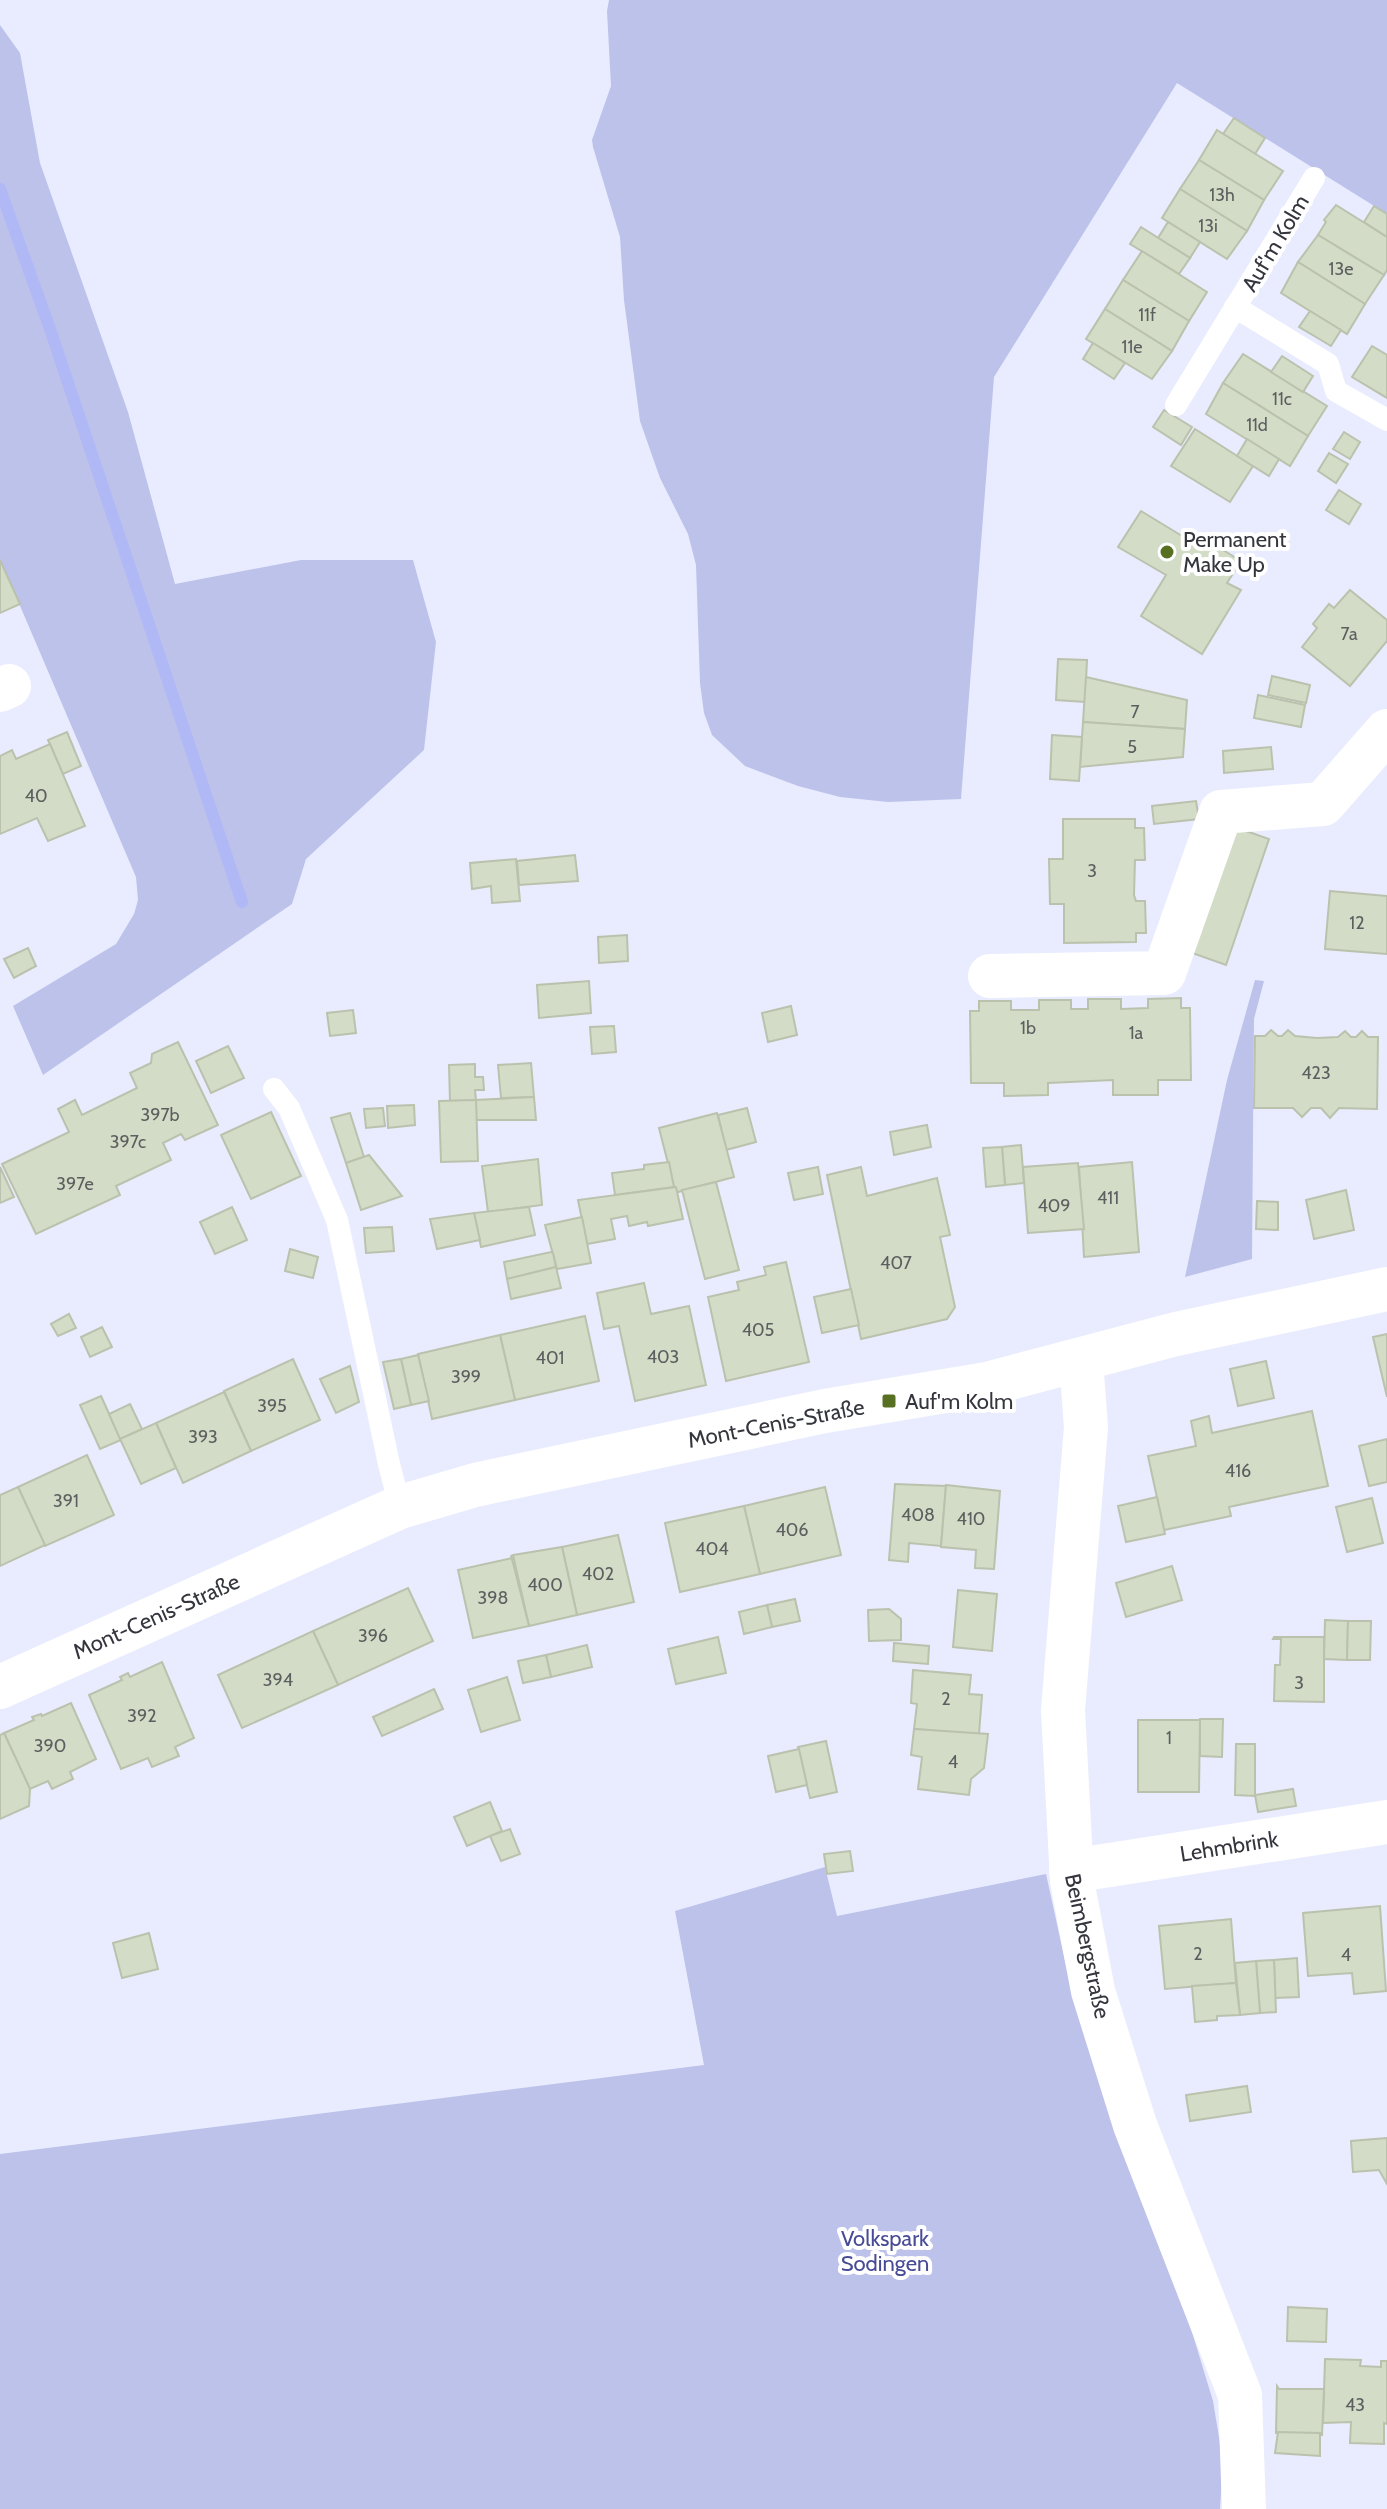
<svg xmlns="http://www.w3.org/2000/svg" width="1387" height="2509" font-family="Cabin,sans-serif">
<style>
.green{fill:#bdc2eb}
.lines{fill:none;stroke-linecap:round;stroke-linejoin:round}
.stream{stroke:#b0b8f6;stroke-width:12}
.building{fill:#d3dcc6;stroke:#bac2ad;stroke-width:2}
.lane{stroke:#fff;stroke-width:22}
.street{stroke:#fff;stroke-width:44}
.secondary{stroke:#fff;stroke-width:44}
.poi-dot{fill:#577022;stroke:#fff;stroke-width:3}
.labels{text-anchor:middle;stroke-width:8;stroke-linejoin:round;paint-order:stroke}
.number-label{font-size:18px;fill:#5c5f5f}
.street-label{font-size:22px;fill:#34353d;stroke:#fff}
.poi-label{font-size:22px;fill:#34353d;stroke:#fff;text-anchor:start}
.park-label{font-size:22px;fill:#484b95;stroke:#fff}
</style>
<rect width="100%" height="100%" fill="#e9ecfe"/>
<g class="green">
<path d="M 609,0 L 1387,0 L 1387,214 L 1177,83 L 994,377 L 961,799 L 888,802 L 840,797 L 798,786 L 745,766 L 712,735 L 704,713 L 700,683 L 696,565 L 688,534 L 660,478 L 640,421 L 624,300 L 620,237 L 593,147 L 592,140 L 611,86 L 607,11 Z"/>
<path d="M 0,25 L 20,53 L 40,163 L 128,412 L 175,584 L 301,560 L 413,560 L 436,642 L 424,750 L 306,859 L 292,904 L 43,1075 L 13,1006 L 116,944 L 134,914 L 138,900 L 136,877 L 0,559 Z"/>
<path d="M 1255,980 L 1264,981 L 1254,1019 L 1252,1259 L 1185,1277 L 1227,1080 Z"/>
<path d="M 825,1867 L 837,1916 L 1046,1874 L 1067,1970 L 1178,2286 L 1213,2401 L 1223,2461 L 1220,2509 L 0,2509 L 0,2154 L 704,2065 L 675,1911 Z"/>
</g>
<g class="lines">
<path class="stream" d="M 0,189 L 51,332 L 242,902"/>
</g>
<g class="building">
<path d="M 1234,118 L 1265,138 L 1255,154 L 1223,134 Z"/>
<path d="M 1217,130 L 1283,171 L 1264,200 L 1199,160 Z"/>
<path d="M 1199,160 L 1264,200 L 1247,231 L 1180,189 Z"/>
<path d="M 1180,189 L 1247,231 L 1227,259 L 1162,218 Z"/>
<path d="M 1336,205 L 1387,237 L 1387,270 L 1384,275 L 1318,235 L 1326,222 L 1324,220 Z"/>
<path d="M 1374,206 L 1387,214 L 1387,237 L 1364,222 Z"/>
<path d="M 1168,222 L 1200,242 L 1190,258 L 1158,238 Z"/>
<path d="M 1141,227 L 1190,258 L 1179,274 L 1130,244 Z"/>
<path d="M 1318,235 L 1384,275 L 1365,304 L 1298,262 Z"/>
<path d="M 1142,251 L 1207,292 L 1189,321 L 1123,280 Z"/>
<path d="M 1298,262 L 1365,304 L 1347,334 L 1281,293 Z"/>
<path d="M 1123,280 L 1189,321 L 1172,351 L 1105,309 Z"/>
<path d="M 1105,309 L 1172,351 L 1152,379 L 1086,339 Z"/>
<path d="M 1310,311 L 1341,330 L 1331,346 L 1299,327 Z"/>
<path d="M 1093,343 L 1125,363 L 1114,379 L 1083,359 Z"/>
<path d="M 1372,346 L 1387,355 L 1387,398 L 1352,377 Z"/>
<path d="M 1243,354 L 1327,406 L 1308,436 L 1223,383 Z"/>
<path d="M 1282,356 L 1313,376 L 1303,392 L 1271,372 Z"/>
<path d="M 1223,383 L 1308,436 L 1290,466 L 1206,414 Z"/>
<path d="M 1164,410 L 1192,427 L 1181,445 L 1153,427 Z"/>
<path d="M 1195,429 L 1253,466 L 1230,502 L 1171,466 Z"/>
<path d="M 1344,432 L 1360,442 L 1350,459 L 1333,449 Z"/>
<path d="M 1247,439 L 1279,459 L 1269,476 L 1237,456 Z"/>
<path d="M 1329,453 L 1348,464 L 1336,483 L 1318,471 Z"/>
<path d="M 1339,490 L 1361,504 L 1349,524 L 1326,510 Z"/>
<path d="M 1141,511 L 1187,539 L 1192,531 L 1241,561 L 1227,583 L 1241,590 L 1202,654 L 1141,616 L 1166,575 L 1118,547 Z"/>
<path d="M 0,560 L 20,604 L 0,613 Z"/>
<path d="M 1350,590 L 1387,620 L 1387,641 L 1350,686 L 1302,647 L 1317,628 L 1313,624 L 1329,604 L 1334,608 Z"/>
<path d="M 1058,659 L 1087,660 L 1085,702 L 1056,700 Z"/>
<path d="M 1272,676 L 1310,685 L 1306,703 L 1268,695 Z"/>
<path d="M 1086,677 L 1187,700 L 1185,729 L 1083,722 Z"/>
<path d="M 1258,695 L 1305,705 L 1301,727 L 1254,718 Z"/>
<path d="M 1083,722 L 1185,729 L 1183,757 L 1080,767 Z"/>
<path d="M 67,732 L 81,766 L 63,774 L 48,740 Z"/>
<path d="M 1052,735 L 1082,737 L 1079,781 L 1050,779 Z"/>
<path d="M 50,744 L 85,826 L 48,841 L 37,818 L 0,834 L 0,756 L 12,750 L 16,759 Z"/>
<path d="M 1271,747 L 1273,769 L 1224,773 L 1223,751 Z"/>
<path d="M 1196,801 L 1199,819 L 1154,824 L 1152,806 Z"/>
<path d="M 1063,819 L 1135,819 L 1135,828 L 1144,828 L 1145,860 L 1135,860 L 1134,895 L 1136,901 L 1145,901 L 1146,933 L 1136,933 L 1136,942 L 1064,943 L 1064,904 L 1050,904 L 1049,859 L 1063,859 Z"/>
<path d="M 1235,827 L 1269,839 L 1226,965 L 1192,953 Z"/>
<path d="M 575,855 L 578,881 L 519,885 L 517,861 Z"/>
<path d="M 516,859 L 520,901 L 492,903 L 491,886 L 472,889 L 470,863 Z"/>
<path d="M 1330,891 L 1387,896 L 1387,954 L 1325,949 Z"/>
<path d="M 627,935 L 628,961 L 599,963 L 598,937 Z"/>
<path d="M 28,948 L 36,966 L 14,978 L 4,959 Z"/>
<path d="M 589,981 L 591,1013 L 539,1018 L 537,985 Z"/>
<path d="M 1181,998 L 1181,1008 L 1190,1008 L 1191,1080 L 1158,1080 L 1158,1095 L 1113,1095 L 1113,1080 L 1048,1083 L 1048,1095 L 1004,1096 L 1004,1083 L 971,1083 L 970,1011 L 979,1011 L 979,1001 L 1011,1001 L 1011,1010 L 1039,1010 L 1039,1000 L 1071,1000 L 1071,1009 L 1088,1009 L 1088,999 L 1121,999 L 1121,1009 L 1148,1008 L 1148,999 Z"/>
<path d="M 791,1006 L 797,1035 L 768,1042 L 762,1013 Z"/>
<path d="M 353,1010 L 356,1033 L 330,1036 L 327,1013 Z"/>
<path d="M 614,1026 L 616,1052 L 592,1054 L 590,1027 Z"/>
<path d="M 1271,1030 L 1278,1036 L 1282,1036 L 1288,1030 L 1295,1036 L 1317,1038 L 1338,1037 L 1345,1031 L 1351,1037 L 1356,1037 L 1362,1031 L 1368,1037 L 1378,1037 L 1377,1109 L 1339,1108 L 1330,1118 L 1321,1108 L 1311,1108 L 1302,1117 L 1293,1108 L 1254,1108 L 1255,1036 L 1265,1036 Z"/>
<path d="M 178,1042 L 218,1125 L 185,1140 L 181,1134 L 163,1143 L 171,1160 L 116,1186 L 120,1195 L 36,1234 L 2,1164 L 69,1132 L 58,1109 L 75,1100 L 82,1115 L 137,1088 L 130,1073 L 151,1063 L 152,1054 Z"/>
<path d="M 228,1046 L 244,1078 L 211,1093 L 196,1061 Z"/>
<path d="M 531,1063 L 534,1097 L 501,1098 L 498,1065 Z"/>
<path d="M 475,1064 L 475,1077 L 483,1077 L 484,1090 L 475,1090 L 476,1100 L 450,1101 L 449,1065 Z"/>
<path d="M 534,1097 L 536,1120 L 476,1120 L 476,1100 Z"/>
<path d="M 476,1100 L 478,1161 L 441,1162 L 439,1101 Z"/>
<path d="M 414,1105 L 415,1125 L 388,1128 L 387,1106 Z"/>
<path d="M 383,1108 L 385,1126 L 366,1128 L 364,1109 Z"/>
<path d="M 747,1108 L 756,1142 L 726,1150 L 718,1115 Z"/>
<path d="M 271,1112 L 301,1176 L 251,1199 L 221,1135 Z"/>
<path d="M 350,1113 L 364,1157 L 346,1163 L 331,1118 Z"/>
<path d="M 717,1113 L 734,1177 L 678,1192 L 674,1187 L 659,1128 Z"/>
<path d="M 927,1125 L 931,1147 L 894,1155 L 890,1132 Z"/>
<path d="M 1021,1145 L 1024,1183 L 1005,1185 L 1002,1147 Z"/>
<path d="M 1002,1147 L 1005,1185 L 986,1187 L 983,1148 Z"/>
<path d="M 369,1155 L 402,1196 L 361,1210 L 346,1163 Z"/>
<path d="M 538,1159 L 542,1205 L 488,1212 L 482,1166 Z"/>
<path d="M 669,1162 L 674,1187 L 615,1195 L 612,1173 L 644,1169 L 644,1165 Z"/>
<path d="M 1132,1162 L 1139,1252 L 1084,1257 L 1079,1167 Z"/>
<path d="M 1078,1163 L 1084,1229 L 1028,1233 L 1023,1167 Z"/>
<path d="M 0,1167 L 14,1197 L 0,1203 Z"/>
<path d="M 818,1167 L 823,1194 L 794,1200 L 788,1173 Z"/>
<path d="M 861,1167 L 867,1196 L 937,1178 L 950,1235 L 940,1237 L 955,1307 L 947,1319 L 861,1339 L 827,1175 Z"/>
<path d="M 716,1182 L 739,1270 L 705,1279 L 682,1190 Z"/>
<path d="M 676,1187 L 683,1219 L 648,1226 L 647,1222 L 629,1226 L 627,1216 L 611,1219 L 615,1239 L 587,1244 L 578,1200 Z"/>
<path d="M 1346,1190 L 1354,1230 L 1314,1239 L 1306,1200 Z"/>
<path d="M 1257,1201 L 1278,1202 L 1278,1230 L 1256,1229 Z"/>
<path d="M 232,1207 L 247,1240 L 215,1254 L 200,1222 Z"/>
<path d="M 529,1207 L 535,1235 L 481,1247 L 474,1213 Z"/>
<path d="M 474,1213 L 480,1240 L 437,1249 L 430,1219 Z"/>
<path d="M 582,1217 L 591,1263 L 557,1269 L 545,1225 Z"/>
<path d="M 392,1227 L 394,1251 L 366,1253 L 364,1228 Z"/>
<path d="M 290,1249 L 318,1257 L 313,1278 L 285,1271 Z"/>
<path d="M 551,1252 L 553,1253 L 556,1267 L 507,1279 L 504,1262 Z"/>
<path d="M 786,1262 L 809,1362 L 726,1381 L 708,1297 L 739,1290 L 737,1282 L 766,1275 L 764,1267 Z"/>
<path d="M 556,1267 L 561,1288 L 511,1299 L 507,1279 Z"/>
<path d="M 644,1283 L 651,1314 L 689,1306 L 706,1385 L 635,1401 L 619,1326 L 604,1329 L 597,1293 Z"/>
<path d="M 851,1289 L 859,1325 L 822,1333 L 814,1297 Z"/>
<path d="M 69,1314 L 76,1328 L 58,1336 L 51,1324 Z"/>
<path d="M 585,1316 L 599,1381 L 515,1400 L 500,1335 Z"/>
<path d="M 102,1327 L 112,1347 L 90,1357 L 81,1337 Z"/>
<path d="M 1387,1334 L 1387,1397 L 1373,1337 Z"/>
<path d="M 500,1335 L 515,1400 L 432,1419 L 418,1354 Z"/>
<path d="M 418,1355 L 429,1401 L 411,1405 L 401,1359 Z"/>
<path d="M 293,1359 L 320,1420 L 251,1451 L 224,1391 Z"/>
<path d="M 401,1359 L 411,1405 L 394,1409 L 383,1362 Z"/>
<path d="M 1266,1361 L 1274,1398 L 1238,1406 L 1230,1369 Z"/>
<path d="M 350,1366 L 359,1402 L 336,1413 L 320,1379 Z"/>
<path d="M 224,1392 L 251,1451 L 183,1483 L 156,1423 Z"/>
<path d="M 101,1396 L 121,1440 L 100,1449 L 80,1405 Z"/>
<path d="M 130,1404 L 142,1429 L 120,1439 L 109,1414 Z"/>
<path d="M 1312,1411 L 1328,1486 L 1229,1507 L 1231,1516 L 1164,1530 L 1148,1456 L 1196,1446 L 1191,1421 L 1209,1416 L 1212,1433 Z"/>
<path d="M 156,1423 L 176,1468 L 141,1484 L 120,1439 Z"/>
<path d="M 1387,1439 L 1387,1482 L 1369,1486 L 1359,1446 Z"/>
<path d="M 87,1455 L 114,1515 L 45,1546 L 18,1487 Z"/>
<path d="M 895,1484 L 946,1486 L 941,1546 L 909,1543 L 908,1562 L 889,1560 Z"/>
<path d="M 946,1485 L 1000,1491 L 994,1569 L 975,1568 L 976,1550 L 941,1547 Z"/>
<path d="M 18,1487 L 45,1545 L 0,1566 L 0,1495 Z"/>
<path d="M 825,1487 L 841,1555 L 760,1574 L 744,1506 Z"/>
<path d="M 1157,1497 L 1165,1534 L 1126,1542 L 1118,1506 Z"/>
<path d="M 1372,1498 L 1383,1543 L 1347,1552 L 1336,1507 Z"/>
<path d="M 744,1506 L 760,1574 L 680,1592 L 665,1523 Z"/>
<path d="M 618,1535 L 634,1602 L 577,1615 L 562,1547 Z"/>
<path d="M 562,1547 L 577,1615 L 529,1626 L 513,1555 Z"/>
<path d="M 511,1555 L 529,1626 L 473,1638 L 458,1570 L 512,1558 Z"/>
<path d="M 1172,1566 L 1182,1600 L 1126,1617 L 1116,1583 Z"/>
<path d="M 408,1588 L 433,1641 L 338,1685 L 313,1631 Z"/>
<path d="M 958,1590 L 997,1594 L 992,1651 L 953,1647 Z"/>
<path d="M 795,1599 L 800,1621 L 772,1627 L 767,1605 Z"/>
<path d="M 767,1605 L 772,1627 L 744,1634 L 739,1612 Z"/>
<path d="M 889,1609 L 901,1619 L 901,1640 L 869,1641 L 868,1610 Z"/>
<path d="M 1325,1620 L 1348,1621 L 1347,1660 L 1324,1659 Z"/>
<path d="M 1348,1621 L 1371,1621 L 1370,1660 L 1347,1660 Z"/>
<path d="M 313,1631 L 338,1685 L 242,1728 L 218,1675 Z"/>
<path d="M 718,1637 L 726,1673 L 676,1684 L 668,1649 Z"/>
<path d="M 1274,1637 L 1324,1637 L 1324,1702 L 1274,1701 L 1275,1665 L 1280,1665 L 1281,1639 L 1273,1639 Z"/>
<path d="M 894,1643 L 929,1646 L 928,1664 L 893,1661 Z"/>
<path d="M 587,1645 L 592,1667 L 551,1677 L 546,1655 Z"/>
<path d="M 546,1655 L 551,1677 L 523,1683 L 518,1661 Z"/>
<path d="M 162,1662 L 194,1738 L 175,1747 L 179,1756 L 152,1767 L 148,1758 L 121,1769 L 89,1695 L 122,1680 L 120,1677 L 128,1673 L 130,1677 Z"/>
<path d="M 913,1670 L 971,1675 L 969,1694 L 982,1695 L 979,1734 L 914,1729 L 917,1704 L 911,1703 Z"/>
<path d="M 507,1677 L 520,1720 L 481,1732 L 468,1690 Z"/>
<path d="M 434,1689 L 443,1709 L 382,1736 L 373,1717 Z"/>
<path d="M 71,1703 L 96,1759 L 70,1772 L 73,1779 L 52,1789 L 48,1781 L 30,1789 L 4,1733 L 34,1720 L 32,1717 L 41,1714 L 42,1716 Z"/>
<path d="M 1200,1719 L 1223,1719 L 1222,1757 L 1200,1756 Z"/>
<path d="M 1138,1720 L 1200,1720 L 1199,1792 L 1138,1792 Z"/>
<path d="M 914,1729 L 988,1734 L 984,1768 L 971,1779 L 969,1795 L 918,1789 L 922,1757 L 911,1755 Z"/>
<path d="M 4,1733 L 30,1789 L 29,1806 L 0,1819 L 0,1735 Z"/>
<path d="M 826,1741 L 837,1792 L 810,1798 L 798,1747 Z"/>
<path d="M 1236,1744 L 1255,1744 L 1255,1796 L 1235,1795 Z"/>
<path d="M 799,1749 L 807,1785 L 776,1792 L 768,1756 Z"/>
<path d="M 1293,1789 L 1296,1806 L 1258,1812 L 1255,1795 Z"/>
<path d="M 490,1802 L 502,1831 L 467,1846 L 454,1817 Z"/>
<path d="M 510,1829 L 520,1854 L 501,1861 L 490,1836 Z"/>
<path d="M 850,1851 L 853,1871 L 827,1874 L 824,1854 Z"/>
<path d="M 1380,1906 L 1386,1991 L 1354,1994 L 1352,1973 L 1308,1976 L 1303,1913 Z"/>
<path d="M 1231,1919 L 1236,1983 L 1165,1989 L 1159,1926 Z"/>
<path d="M 149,1933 L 158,1969 L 122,1978 L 113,1943 Z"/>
<path d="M 1297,1958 L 1299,1997 L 1275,1998 L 1274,1960 Z"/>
<path d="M 1274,1960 L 1276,2012 L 1260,2013 L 1256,1961 Z"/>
<path d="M 1256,1961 L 1260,2013 L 1240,2015 L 1235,1963 Z"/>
<path d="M 1236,1983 L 1240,2015 L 1217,2016 L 1217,2020 L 1195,2022 L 1192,1986 Z"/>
<path d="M 1247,2086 L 1251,2112 L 1190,2121 L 1186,2095 Z"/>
<path d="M 1387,2138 L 1387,2184 L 1379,2170 L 1353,2172 L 1351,2141 Z"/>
<path d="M 1288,2307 L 1327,2309 L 1326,2342 L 1287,2341 Z"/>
<path d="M 1325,2359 L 1361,2360 L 1360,2366 L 1381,2367 L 1381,2361 L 1387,2361 L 1387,2424 L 1384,2423 L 1384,2444 L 1350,2443 L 1351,2422 L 1323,2423 Z"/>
<path d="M 1277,2386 L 1279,2389 L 1324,2389 L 1322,2435 L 1276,2433 Z"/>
<path d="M 1278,2432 L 1320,2433 L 1320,2456 L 1275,2453 Z"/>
</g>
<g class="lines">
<g class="lane">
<path d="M 1235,307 L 1328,364 L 1336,391 L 1387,420"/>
<path d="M 1176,405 L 1314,178"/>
<path d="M 274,1089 L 289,1108 L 337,1220 L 389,1464 L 400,1507"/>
</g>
<g class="street">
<path d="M 0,690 L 9,686"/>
<path d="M 990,976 L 1164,973 L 1221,812 L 1323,804 L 1387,731"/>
<path d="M 1081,1360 L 1086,1427 L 1063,1710 L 1072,1881 L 1093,1991 L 1135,2125 L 1240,2395 L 1244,2509"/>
<path d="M 1071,1871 L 1387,1822"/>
</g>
<path class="secondary" d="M 0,1687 L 400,1507 L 475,1485 L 825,1411 L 987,1384 L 1176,1334 L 1387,1289"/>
</g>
<g class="poi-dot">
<circle cx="1167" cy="552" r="8"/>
<rect x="881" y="1393" width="16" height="16" rx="4"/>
</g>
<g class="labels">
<g class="number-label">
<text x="1222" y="201">13h</text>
<text x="1208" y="232">13i</text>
<text x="1341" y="275">13e</text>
<text x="1147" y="321">11f</text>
<text x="1132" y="353">11e</text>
<text x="1282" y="405">11c</text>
<text x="1257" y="431">11d</text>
<text x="1349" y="640">7a</text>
<text x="1135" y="718">7</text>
<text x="1132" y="753">5</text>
<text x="36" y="802">40</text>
<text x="1092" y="877">3</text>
<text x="1357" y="929">12</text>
<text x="1028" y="1034">1b</text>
<text x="1136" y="1039">1a</text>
<text x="1316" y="1079">423</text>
<text x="160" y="1121">397b</text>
<text x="128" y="1148">397c</text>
<text x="75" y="1190">397e</text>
<text x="1108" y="1204">411</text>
<text x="1054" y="1212">409</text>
<text x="896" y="1269">407</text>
<text x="758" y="1336">405</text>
<text x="663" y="1363">403</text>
<text x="550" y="1364">401</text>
<text x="466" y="1383">399</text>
<text x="272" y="1412">395</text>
<text x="203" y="1443">393</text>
<text x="1238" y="1477">416</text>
<text x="66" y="1507">391</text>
<text x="918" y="1521">408</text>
<text x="971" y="1525">410</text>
<text x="792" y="1536">406</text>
<text x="712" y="1555">404</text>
<text x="598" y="1580">402</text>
<text x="545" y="1591">400</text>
<text x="493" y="1604">398</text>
<text x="373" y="1642">396</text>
<text x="278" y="1686">394</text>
<text x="1299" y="1689">3</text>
<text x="946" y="1705">2</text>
<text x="142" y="1722">392</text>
<text x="1169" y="1744">1</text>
<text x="50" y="1752">390</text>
<text x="953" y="1768">4</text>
<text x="1198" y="1960">2</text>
<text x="1346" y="1961">4</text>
<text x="1355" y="2411">43</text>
</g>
<g class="street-label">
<text transform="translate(1275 243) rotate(-59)" y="8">Auf'm Kolm</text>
<text transform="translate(776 1423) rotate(-11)" y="8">Mont-Cenis-Straße</text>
<text transform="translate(156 1616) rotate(-24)" y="8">Mont-Cenis-Straße</text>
<text transform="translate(1229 1846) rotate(-9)" y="8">Lehmbrink</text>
<text transform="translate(1088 1946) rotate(78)" y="8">Beimbergstraße</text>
</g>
<g class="poi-label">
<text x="1183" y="547">Permanent<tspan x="1183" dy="25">Make Up</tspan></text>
<text x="905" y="1409">Auf'm Kolm</text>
</g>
<g class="park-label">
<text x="885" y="2246">Volkspark<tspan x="885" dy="25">Sodingen</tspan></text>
</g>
</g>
</svg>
